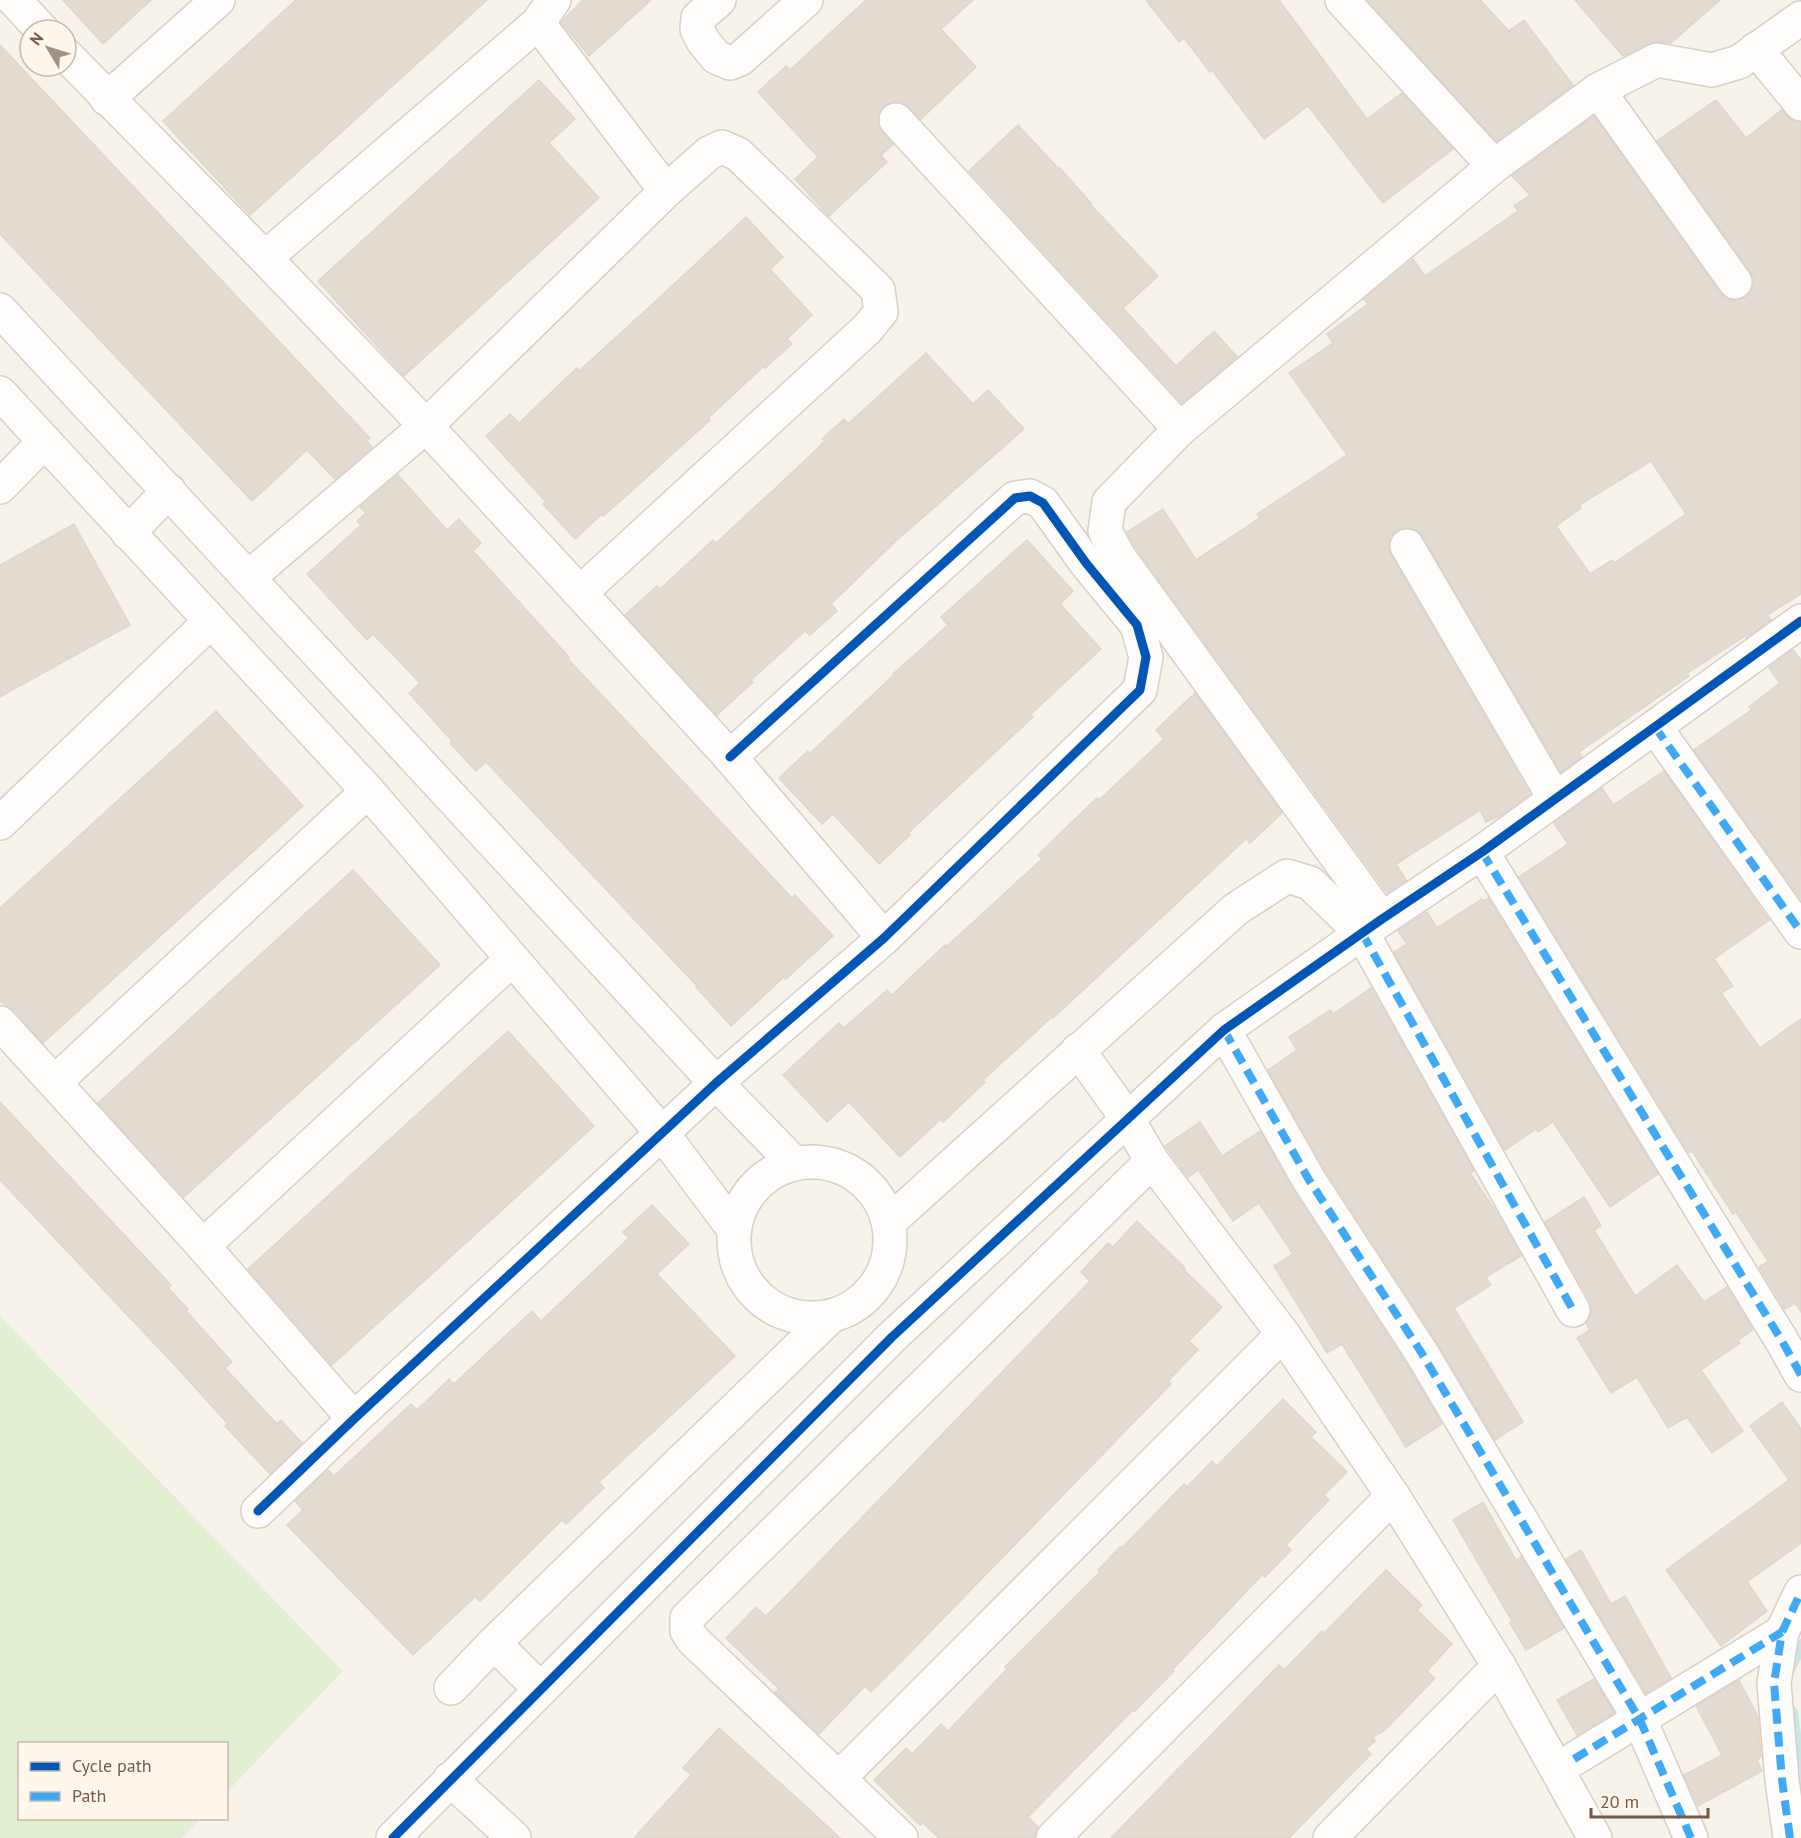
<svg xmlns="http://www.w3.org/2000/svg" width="1801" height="1838" font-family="'PT Sans',sans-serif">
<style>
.green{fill:#e3efd3}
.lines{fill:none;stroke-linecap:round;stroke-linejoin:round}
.stream{stroke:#cae6e8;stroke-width:12}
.building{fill:#e3dad1;stroke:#e0d6cc;stroke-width:1.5;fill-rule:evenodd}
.minor-casing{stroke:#d6cfc6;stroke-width:36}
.minor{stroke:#fefdfc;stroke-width:33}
.quiet{stroke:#3fa9f5;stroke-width:8;stroke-dasharray:15 8;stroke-linecap:butt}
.cycleway-casing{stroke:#fff7eb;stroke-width:13}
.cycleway{stroke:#0057b8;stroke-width:9}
</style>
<rect width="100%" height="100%" fill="#f7f3ea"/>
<path class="green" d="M 0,1316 L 343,1671 L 227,1792 L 226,1744 L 20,1744 L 20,1818 L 201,1819 L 182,1838 L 0,1838 Z"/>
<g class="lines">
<g class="stream">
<path d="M 1787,1674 L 1801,1645"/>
<path d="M 1792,1712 L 1801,1779"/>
</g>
</g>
<g class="building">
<path d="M 63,0 L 151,0 L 103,44 Z"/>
<path d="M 296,0 L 487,0 L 250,215 L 163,121 Z"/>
<path d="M 583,0 L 651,0 L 589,56 L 561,22 Z"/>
<path d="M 866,0 L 973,0 L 941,29 L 976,67 L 921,119 L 902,102 L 891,102 L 883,107 L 878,115 L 878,125 L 893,145 L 881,155 L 887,162 L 829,216 L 795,179 L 818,157 L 758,92 L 786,66 L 790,70 Z"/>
<path d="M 1146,0 L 1279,0 L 1367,119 L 1402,93 L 1453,149 L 1383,203 L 1308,106 L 1264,139 L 1212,70 L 1210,72 L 1184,38 L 1179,42 Z"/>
<path d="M 1367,0 L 1480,0 L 1509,31 L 1524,20 L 1573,85 L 1496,141 Z"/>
<path d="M 1575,0 L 1720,0 L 1671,43 L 1660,42 L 1649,43 L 1623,56 Z"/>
<path d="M 0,45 L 370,438 L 367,441 L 372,447 L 335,479 L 307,450 L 252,501 L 0,234 Z"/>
<path d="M 539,80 L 575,119 L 549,143 L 599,198 L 404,376 L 318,281 Z"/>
<path d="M 1716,100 L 1746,138 L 1782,110 L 1794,121 L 1801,122 L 1801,594 L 1767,615 L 1771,620 L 1746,638 L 1745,636 L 1687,673 L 1689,676 L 1579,752 L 1582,757 L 1561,772 L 1423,537 L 1417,530 L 1407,527 L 1397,530 L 1390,537 L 1388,546 L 1391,555 L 1530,794 L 1501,815 L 1486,822 L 1480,810 L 1396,864 L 1406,880 L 1387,893 L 1135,547 L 1127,532 L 1163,509 L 1196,560 L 1260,518 L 1257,514 L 1347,455 L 1289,373 L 1333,343 L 1327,334 L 1368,304 L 1364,299 L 1413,259 L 1425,276 L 1518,211 L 1514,206 L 1530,195 L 1512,176 L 1594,116 L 1720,293 L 1727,299 L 1736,301 L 1746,297 L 1752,289 L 1754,281 L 1750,271 L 1657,141 ZM 1651,461 L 1686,514 L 1614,563 L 1612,560 L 1590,574 L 1556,526 L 1581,508 L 1579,505 Z"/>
<path d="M 1018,125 L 1058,168 L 1059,167 L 1091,203 L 1090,204 L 1158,276 L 1123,308 L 1176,366 L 1214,331 L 1237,357 L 1182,403 L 969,171 Z"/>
<path d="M 746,217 L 783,257 L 770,269 L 812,315 L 787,339 L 792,344 L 765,368 L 763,367 L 708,418 L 710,420 L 634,489 L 603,516 L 602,514 L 575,539 L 543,504 L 545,501 L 486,436 L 510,414 L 519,423 L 577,368 L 579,371 L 658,299 Z"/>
<path d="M 926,353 L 973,404 L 988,390 L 1024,429 L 897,540 L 831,604 L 837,611 L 810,635 L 805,631 L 751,680 L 753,682 L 717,715 L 625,615 L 657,586 L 660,589 L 713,540 L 716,543 L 797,468 L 825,441 L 822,439 L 844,419 L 848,424 Z"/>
<path d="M 398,475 L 447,530 L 459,519 L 481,543 L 473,551 L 569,657 L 568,659 L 792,898 L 795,895 L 833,936 L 786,979 L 784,977 L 731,1026 L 696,987 L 697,986 L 486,762 L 476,771 L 450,743 L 452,741 L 409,693 L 420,683 L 373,634 L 367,640 L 307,574 L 361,525 L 357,521 L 366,513 L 360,507 Z"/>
<path d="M 74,524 L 130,625 L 0,697 L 0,565 Z"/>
<path d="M 1027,540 L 1073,591 L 1060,604 L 1101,649 L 1031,714 L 1033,717 L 908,833 L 910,835 L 879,864 L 833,814 L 822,824 L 779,778 L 808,751 L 810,753 L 894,675 L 893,674 L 948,625 L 941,617 Z"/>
<path d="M 1793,650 L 1801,660 L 1800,898 L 1694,750 L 1751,710 L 1749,707 L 1780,683 L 1769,668 Z"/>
<path d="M 1195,693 L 1282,813 L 1250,843 L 1246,839 L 1053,1018 L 1052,1017 L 983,1080 L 985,1082 L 943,1122 L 941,1119 L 900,1157 L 849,1102 L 827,1122 L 783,1075 L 839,1023 L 844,1028 L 887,990 L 892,995 L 945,945 L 946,947 L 1042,859 L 1038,855 L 1074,820 L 1097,798 L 1099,800 L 1164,739 L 1156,730 Z"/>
<path d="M 216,711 L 303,806 L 43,1043 L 14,1010 L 0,1001 L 0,908 Z"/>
<path d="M 1664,771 L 1769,920 L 1714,959 L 1733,986 L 1721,993 L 1760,1048 L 1801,1019 L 1801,1312 L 1795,1303 L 1785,1309 L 1759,1267 L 1768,1261 L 1736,1212 L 1733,1214 L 1692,1151 L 1689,1153 L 1519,877 L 1568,844 L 1554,823 L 1602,788 L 1613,805 Z"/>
<path d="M 353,870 L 440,965 L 184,1197 L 98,1103 Z"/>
<path d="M 1488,898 L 1658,1174 L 1610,1207 L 1553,1122 L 1538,1132 L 1536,1129 L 1505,1150 L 1394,952 L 1407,944 L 1398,931 L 1427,912 L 1437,928 L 1482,899 L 1484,901 Z"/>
<path d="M 1371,988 L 1474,1171 L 1470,1173 L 1498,1215 L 1521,1256 L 1486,1277 L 1491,1285 L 1454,1308 L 1523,1422 L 1495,1440 L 1437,1342 L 1325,1170 L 1268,1070 L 1297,1050 L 1289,1037 L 1330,1010 L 1333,1014 Z"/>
<path d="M 508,1031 L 594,1126 L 332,1365 L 248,1269 Z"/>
<path d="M 0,1102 L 171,1285 L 168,1288 L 188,1309 L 186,1311 L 232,1362 L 225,1368 L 277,1424 L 281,1420 L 302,1443 L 270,1474 L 225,1426 L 228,1424 L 182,1373 L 0,1180 Z"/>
<path d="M 1200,1122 L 1221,1154 L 1188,1177 L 1165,1146 Z"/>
<path d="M 1260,1131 L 1293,1190 L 1405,1362 L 1442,1424 L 1406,1447 L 1342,1344 L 1327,1353 L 1274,1266 L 1293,1254 L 1259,1203 L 1233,1221 L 1199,1171 Z"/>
<path d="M 1584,1197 L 1601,1226 L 1594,1230 L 1635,1296 L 1677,1265 L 1704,1302 L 1727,1287 L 1753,1330 L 1738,1340 L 1740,1343 L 1701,1370 L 1743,1431 L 1712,1453 L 1687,1417 L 1668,1428 L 1637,1377 L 1611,1393 L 1577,1338 L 1590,1330 L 1586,1323 L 1589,1319 L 1592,1311 L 1590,1301 L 1545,1222 Z"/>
<path d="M 652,1205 L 689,1244 L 657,1274 L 735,1356 L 599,1482 L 604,1488 L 566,1524 L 562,1520 L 480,1601 L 475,1597 L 413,1655 L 287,1525 L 303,1510 L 295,1501 L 328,1470 L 334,1476 L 411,1404 L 417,1410 L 449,1379 L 454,1384 L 532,1311 L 541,1321 L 629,1238 L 623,1232 Z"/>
<path d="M 1137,1221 L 1185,1268 L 1184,1270 L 1222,1307 L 1189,1341 L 1198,1350 L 1168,1381 L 1171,1384 L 894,1669 L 871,1692 L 865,1686 L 819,1734 L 775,1692 L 779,1689 L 726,1638 L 756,1607 L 766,1616 L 793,1589 L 1090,1281 L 1081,1272 L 1108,1243 L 1113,1247 Z"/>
<path d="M 1283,1399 L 1316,1432 L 1311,1437 L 1347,1472 L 1324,1495 L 1329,1500 L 1286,1545 L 1291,1550 L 1265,1577 L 1262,1575 L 1172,1670 L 1174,1671 L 1135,1711 L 1133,1710 L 1028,1817 L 1038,1827 L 1035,1838 L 939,1838 L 923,1823 L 920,1825 L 874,1780 L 906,1748 L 912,1754 L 941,1724 L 948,1731 L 1007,1669 L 1005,1667 L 1100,1572 L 1098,1570 L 1120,1547 L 1122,1548 L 1184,1484 L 1187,1487 L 1212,1461 L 1217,1466 Z"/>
<path d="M 1782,1402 L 1801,1429 L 1801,1543 L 1747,1582 L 1767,1611 L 1721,1646 L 1666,1570 L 1789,1480 L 1750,1426 Z"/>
<path d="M 1483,1502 L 1516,1560 L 1521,1557 L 1564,1628 L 1526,1650 L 1510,1623 L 1512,1621 L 1453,1520 Z"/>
<path d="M 1581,1550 L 1611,1604 L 1625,1596 L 1671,1678 L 1646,1693 L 1566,1559 Z"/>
<path d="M 1386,1570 L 1422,1605 L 1417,1610 L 1452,1644 L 1427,1671 L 1435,1678 L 1384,1731 L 1373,1737 L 1375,1741 L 1366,1749 L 1371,1754 L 1289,1838 L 1111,1838 L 1279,1665 L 1284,1670 L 1322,1631 L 1324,1633 Z"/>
<path d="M 1594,1679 L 1614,1713 L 1577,1735 L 1557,1700 Z"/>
<path d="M 1739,1680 L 1758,1717 L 1761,1757 L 1757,1760 L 1762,1771 L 1698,1806 L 1684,1775 L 1722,1755 L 1696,1706 Z"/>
<path d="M 719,1728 L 798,1799 L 840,1838 L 634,1838 L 691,1775 L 683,1768 Z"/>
</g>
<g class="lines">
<g class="minor-casing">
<g id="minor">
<path d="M 14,0 L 42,30"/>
<path d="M 719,0 L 698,18 L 697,29 L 703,41 L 716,57 L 730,63 L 740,59 L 806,0"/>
<path d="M 1342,0 L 1494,166 L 1180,429 L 1109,502 L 1105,531 L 1119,557 L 1382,919"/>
<path d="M 538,23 L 666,191"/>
<path d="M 1756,49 L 1801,104"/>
<path d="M 66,55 L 265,258 L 426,426 L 580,593 L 730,757 L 884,938"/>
<path d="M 1598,90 L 1735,282"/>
<path d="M 107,99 L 218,0"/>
<path d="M 896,120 L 1180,429"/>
<path d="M 1494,166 L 1598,90 L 1657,60 L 1712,70 L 1739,62 L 1801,18"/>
<path d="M 265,258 L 538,23 L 554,0"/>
<path d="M 0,310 L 716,1083 L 794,1163"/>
<path d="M 0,393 L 368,791 L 662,1133 L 733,1228"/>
<path d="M 0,487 L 45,441"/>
<path d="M 128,533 L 169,491"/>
<path d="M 1407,546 L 1555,799"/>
<path d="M 248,578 L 426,426 L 666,191 L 709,153 L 722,147 L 738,154 L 878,290 L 881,312 L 867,329 L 580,593"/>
<path d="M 1655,727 L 1801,932"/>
<path d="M 0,823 L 211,621"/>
<path d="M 1482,852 L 1782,1341 L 1801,1375"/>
<path d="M 0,1023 L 203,1246 L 354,1419"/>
<path d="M 1224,1030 L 1309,1180 L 1421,1352 L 1640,1720 L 1691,1838"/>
<path d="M 1078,1050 L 1127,1118 L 1152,1161 L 1283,1334 L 1393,1496 L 1499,1666 L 1595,1838"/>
<path d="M 55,1082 L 368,791"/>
<circle cx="812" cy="1240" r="78"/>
<path d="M 889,1222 L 1236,909 L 1287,876 L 1310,883 L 1362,933 L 1573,1310"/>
<path d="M 203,1246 L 512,959"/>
<path d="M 258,1511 L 354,1419 L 716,1083 L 884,938 L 1140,690 L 1146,657 L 1137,625 L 1086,563 L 1043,503 L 1030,496 L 1015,498 L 730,757"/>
<path d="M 494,1643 L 540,1689"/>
<path d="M 451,1688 L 494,1643 L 830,1317"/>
<path d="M 1574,1759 L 1782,1632"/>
<path d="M 839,1778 L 1283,1334"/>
<path d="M 450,1779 L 514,1838"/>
<path d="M 393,1838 L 892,1337 L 1224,1030 L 1382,919 L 1482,852 L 1801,621"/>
<path d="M 901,1838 L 693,1640 L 687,1631 L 687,1618 L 1152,1161"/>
<path d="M 1053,1838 L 1393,1496"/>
<path d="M 1330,1838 L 1499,1666"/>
<path d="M 1790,1838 L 1782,1780 L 1774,1683 L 1782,1632 L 1801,1592"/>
</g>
</g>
<use href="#minor" class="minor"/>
<g class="quiet">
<path d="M 1655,727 L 1801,932"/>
<path d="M 1482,852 L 1782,1341 L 1801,1375"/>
<path d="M 1362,933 L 1573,1310"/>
<path d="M 1224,1030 L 1309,1180 L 1421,1352 L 1640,1720 L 1691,1838"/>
<path d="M 1574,1759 L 1782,1632"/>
<path d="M 1790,1838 L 1782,1780 L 1774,1683 L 1782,1632 L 1801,1592"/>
</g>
<g class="cycleway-casing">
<g id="cycleway">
<path d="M 258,1511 L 354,1419 L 716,1083 L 884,938 L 1140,690 L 1146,657 L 1137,625 L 1086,563 L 1043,503 L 1030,496 L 1015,498 L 730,757"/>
<path d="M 393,1838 L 892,1337 L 1224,1030 L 1382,919 L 1482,852 L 1801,621"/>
</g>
</g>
<use href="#cycleway" class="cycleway"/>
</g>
<rect x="18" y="1742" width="210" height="78" fill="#fff7eb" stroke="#c8b8aa" stroke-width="1.5"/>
<rect x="30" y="1762" width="30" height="9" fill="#0057b8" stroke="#c8b8aa" stroke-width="1.5"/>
<text x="72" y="1772" font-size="18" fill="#765a48">Cycle path</text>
<rect x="30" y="1792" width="30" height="9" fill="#3fa9f5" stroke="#c8b8aa" stroke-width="1.5"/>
<text x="72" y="1802" font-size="18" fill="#765a48">Path</text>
<g transform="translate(48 48) rotate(308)"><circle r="28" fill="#fff7eb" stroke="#c8b8aa" stroke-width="1.5"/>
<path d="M0-4.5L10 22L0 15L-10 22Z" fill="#a39081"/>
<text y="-9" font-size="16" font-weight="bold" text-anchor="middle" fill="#765a48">N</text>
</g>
<path d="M1591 1808v9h117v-9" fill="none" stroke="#765a48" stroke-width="3"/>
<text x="1600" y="1808" font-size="18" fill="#765a48" stroke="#fff7eb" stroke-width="4.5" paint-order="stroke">20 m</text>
</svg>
